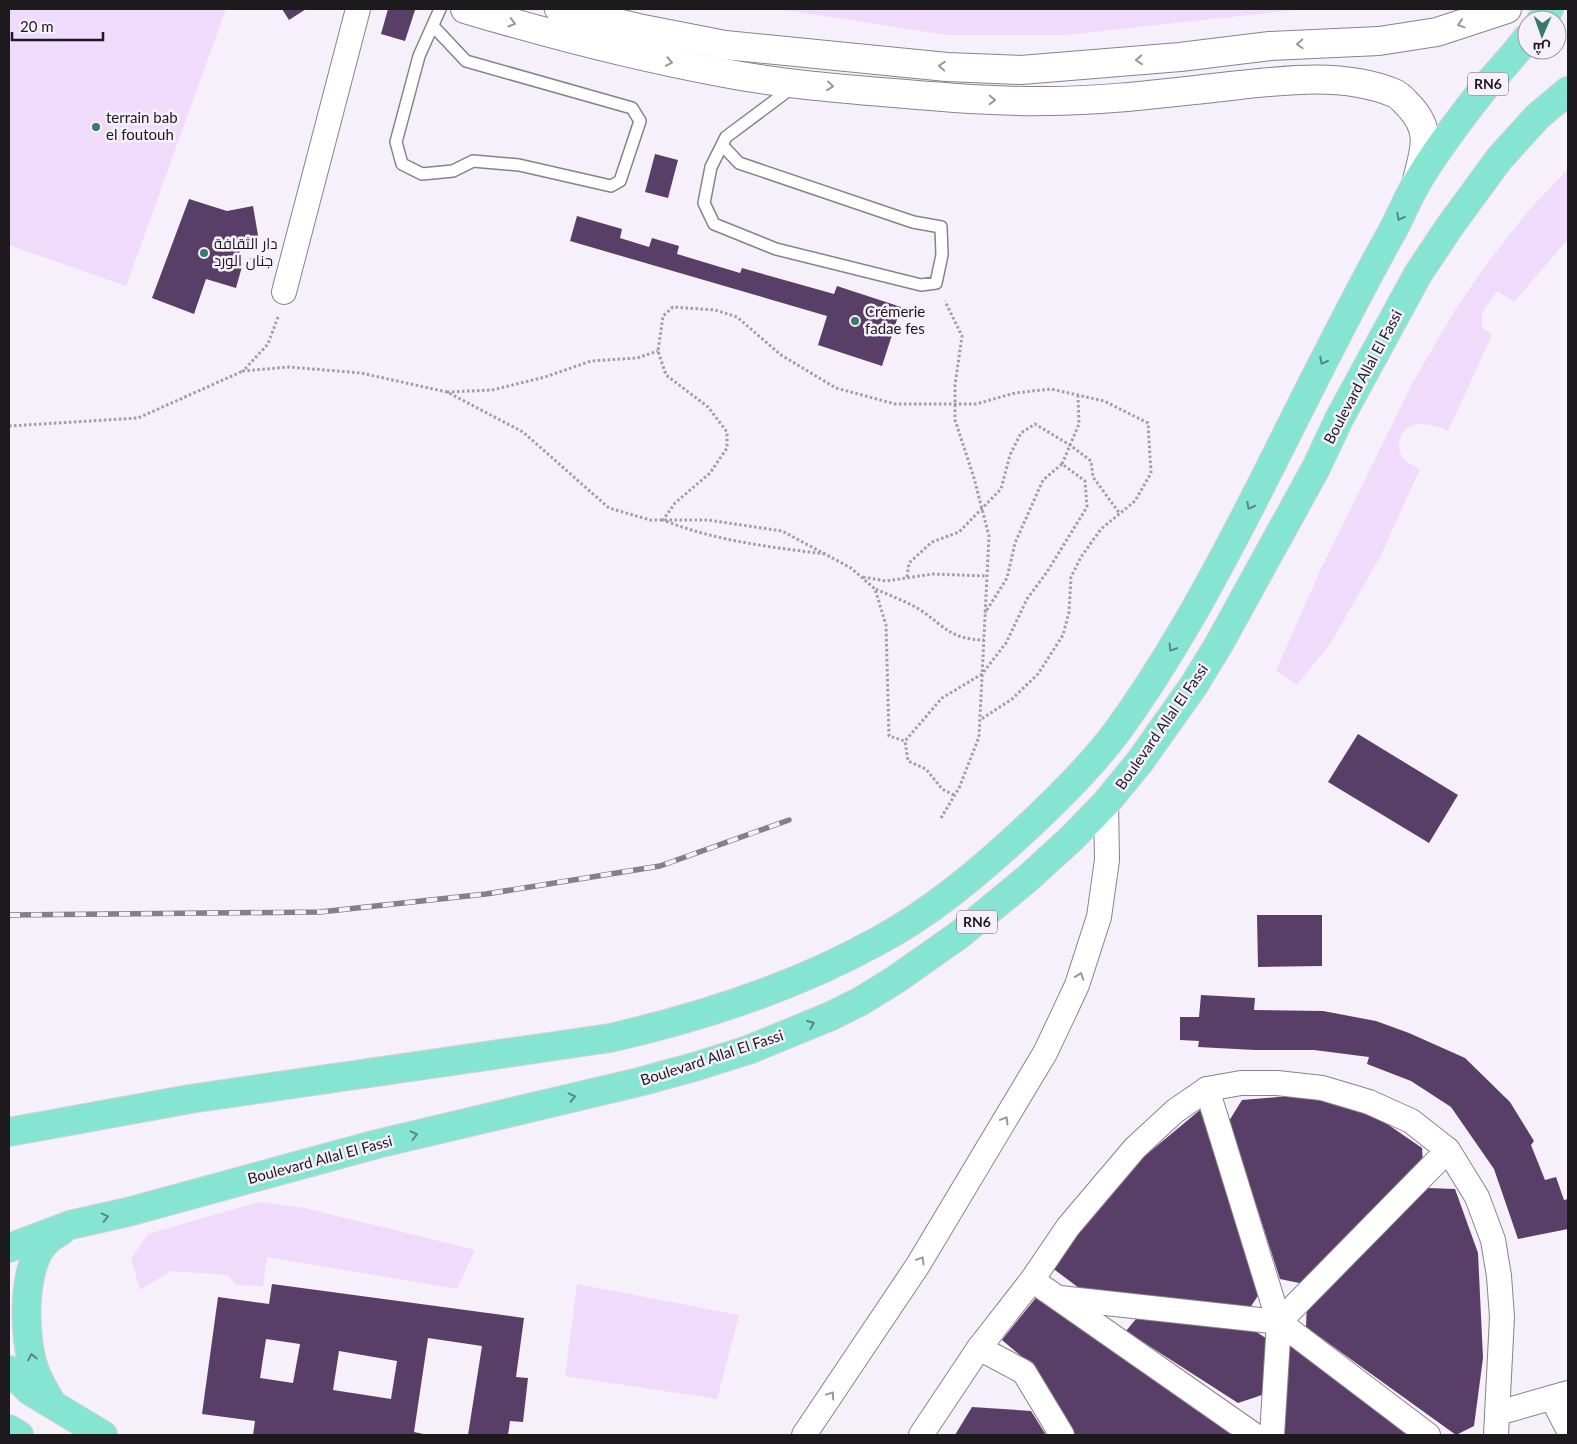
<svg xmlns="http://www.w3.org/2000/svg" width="1577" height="1444" font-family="Lato,Cairo,sans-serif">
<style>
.green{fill:#f0dbfc}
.building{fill:#593f67;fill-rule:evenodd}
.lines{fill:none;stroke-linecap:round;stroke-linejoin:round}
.service-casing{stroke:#88838b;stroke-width:14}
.minor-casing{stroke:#88838b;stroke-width:26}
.tertiary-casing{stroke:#88838b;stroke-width:30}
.primary-casing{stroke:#d2d1d2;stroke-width:30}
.path{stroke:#a29ea5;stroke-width:3;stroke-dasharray:2.5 2.5;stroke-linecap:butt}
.service{stroke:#fff;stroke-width:11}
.minor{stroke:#fff;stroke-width:24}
.tertiary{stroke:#fff;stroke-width:28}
.primary{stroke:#85e5d2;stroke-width:28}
.rail-casing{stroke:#848086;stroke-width:5.5}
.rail{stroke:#f5f0f9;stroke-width:4;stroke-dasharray:11;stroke-linecap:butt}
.oneway{stroke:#999899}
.oneway2{stroke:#568a81}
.poi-dot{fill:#387a6b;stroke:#f5f0f9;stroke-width:2}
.labels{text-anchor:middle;stroke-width:5;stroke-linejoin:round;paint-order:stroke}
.shield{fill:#f5f0f9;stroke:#5d5a5f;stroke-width:1}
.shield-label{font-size:14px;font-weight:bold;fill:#1c1a1d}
.poi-label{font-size:15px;fill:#1c1a1d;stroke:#f5f0f9;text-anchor:start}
.street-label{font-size:15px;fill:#1c1a1d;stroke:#f5f0f9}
</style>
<rect width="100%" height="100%" fill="#f5f0f9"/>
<g class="green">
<path d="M 9,9 L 226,9 L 126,286 L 9,245 Z"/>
<path d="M 778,9 L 1304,9 L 1065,35 L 947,35 Z"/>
<path d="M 1568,169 L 1568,239 L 1514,302 L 1497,291 L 1482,313 L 1482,327 L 1492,335 L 1448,431 C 1432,424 1407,417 1400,439 C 1398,446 1399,452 1403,458 C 1407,463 1415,466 1420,469 L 1381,555 L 1330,644 L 1297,685 L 1276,671 L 1320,571 L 1413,382 L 1455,310 L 1485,266 L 1529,210 Z"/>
<path d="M 259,1202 L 305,1208 L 475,1250 L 457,1289 L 267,1257 L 263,1286 L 237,1285 L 227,1275 L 171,1271 L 140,1290 L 131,1259 L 148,1234 Z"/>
<path d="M 577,1284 L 739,1315 L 717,1399 L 565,1376 Z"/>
</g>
<g class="building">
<path d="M 282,9 L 306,9 L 289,20 Z"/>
<path d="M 388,9 L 415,10 L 405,41 L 381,34 Z"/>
<path d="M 655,154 L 678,160 L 668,198 L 645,192 Z"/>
<path d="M 189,199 L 227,211 L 253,206 L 259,241 L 242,244 L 237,261 L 243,263 L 236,288 L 206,279 L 194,314 L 152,298 Z"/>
<path d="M 577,216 L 622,229 L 620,238 L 649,247 L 652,238 L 679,246 L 677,254 L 740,273 L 742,268 L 834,294 L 837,286 L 901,307 L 882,366 L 818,345 L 827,316 L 570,241 Z"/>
<path d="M 1358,734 L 1458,795 L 1429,843 L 1328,782 Z"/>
<path d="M 1257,915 L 1322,915 L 1322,966 L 1258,967 Z"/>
<path d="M 1201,995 L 1255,998 L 1254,1010 L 1323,1011 L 1376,1021 L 1409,1033 L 1465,1058 L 1510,1102 L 1534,1141 L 1531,1145 L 1545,1180 L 1556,1177 L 1564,1200 L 1568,1199 L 1568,1229 L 1518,1239 L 1494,1169 L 1451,1107 L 1411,1081 L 1367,1064 L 1369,1057 L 1314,1050 L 1255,1050 L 1198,1047 L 1199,1041 L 1180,1040 L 1180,1017 L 1199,1017 Z"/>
<path d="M 1301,1095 L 1377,1117 L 1422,1148 L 1423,1164 L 1304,1284 L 1280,1279 L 1229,1121 L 1242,1100 Z"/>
<path d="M 1200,1110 L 1261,1291 L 1248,1311 L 1091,1297 L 1051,1267 L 1104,1190 Z"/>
<path d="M 1427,1188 L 1455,1189 L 1478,1253 L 1483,1358 L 1474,1426 L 1456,1435 L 1306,1327 L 1307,1303 Z"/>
<path d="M 272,1284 L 524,1318 L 516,1377 L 528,1378 L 523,1422 L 510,1421 L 508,1435 L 468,1435 L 482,1346 L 428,1338 L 414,1432 L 428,1435 L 253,1435 L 255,1421 L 202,1414 L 218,1297 L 269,1304 ZM 266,1339 L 300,1344 L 293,1383 L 260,1378 ZM 339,1351 L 397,1361 L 391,1399 L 333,1390 Z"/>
<path d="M 1039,1294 L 1235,1435 L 1074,1435 L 1033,1366 L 1002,1340 Z"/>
<path d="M 1140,1314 L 1247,1326 L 1272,1342 L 1265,1394 L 1238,1403 L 1126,1331 Z"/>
<path d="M 1297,1342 L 1417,1435 L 1282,1435 L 1286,1345 Z"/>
<path d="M 972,1407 L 1031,1411 L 1046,1435 L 955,1435 Z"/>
</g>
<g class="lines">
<g class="service-casing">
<g id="service">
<path d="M 433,26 L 466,61 L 632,108 L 640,121 L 620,181 L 611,186 L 519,165 L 473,161 L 453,171 L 422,174 L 402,164 L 396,142 L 419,56 L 440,9"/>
<path d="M 722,145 L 739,163 L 913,222 L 941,227 L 942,255 L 936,283 L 921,285 L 776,249 L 714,224 L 704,203 L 711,167 L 726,137 L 793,87"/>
</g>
</g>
<g class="minor-casing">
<g id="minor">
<path d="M 284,292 L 358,9"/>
<path d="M 1207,1089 L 1279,1322 L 1428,1435"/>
<path d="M 1032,1280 L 1254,1435"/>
<path d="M 1060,1298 L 1279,1322"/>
<path d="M 979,1348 L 1024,1372 L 1062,1435"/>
<path d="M 1552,1398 L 1568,1429"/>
<path d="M 1498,1413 L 1568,1393"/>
<path d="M 804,1435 L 918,1265 L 1045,1053 L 1064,1013 L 1077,985 L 1099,917 L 1107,860 L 1106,803"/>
<path d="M 921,1435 L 979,1348 L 1032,1280 L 1068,1227 L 1135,1148 L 1175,1111 L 1207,1089 L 1241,1083 L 1277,1083 L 1322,1088 L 1369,1102 L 1411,1121 L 1448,1150 L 1477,1197 L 1493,1240 L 1499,1276 L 1502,1317 L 1496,1435"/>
<path d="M 1272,1435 L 1279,1322 L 1448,1150"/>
</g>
</g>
<g class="tertiary-casing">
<g id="tertiary">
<path d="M 465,9 C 549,34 633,56 719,72 C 780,84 843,89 906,94 C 952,98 1000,102 1047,101 C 1102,101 1158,94 1213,88 C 1271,82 1339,70 1394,93 C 1401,96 1405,102 1410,107 C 1433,132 1424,151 1417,180"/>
<path d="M 559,9 L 643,29 L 725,45 L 947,67 L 1021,70 L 1180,57 L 1270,46 L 1379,41 L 1437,32 L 1507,9"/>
</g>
</g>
<g class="primary-casing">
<g id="primary">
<path d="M 1541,20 L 1549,9"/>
<path d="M 9,1132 L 190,1099 L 610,1038 C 702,1017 793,988 876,942 C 929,914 974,876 1018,836 C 1053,804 1087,771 1116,733 C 1167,663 1210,585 1250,507 C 1297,415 1342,321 1393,230 C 1402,213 1409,195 1419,179 C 1437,149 1459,120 1481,92 C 1496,74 1513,57 1527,38"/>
<path d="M 9,1248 L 70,1225 L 128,1212 L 377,1144 L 639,1082 L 694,1067 L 748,1050 L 831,1016 L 861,1001 L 895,980 L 959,935 L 1027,879 L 1072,838 L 1106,803 L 1141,760 L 1194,685 L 1219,644 L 1316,468 L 1339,419 L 1418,274 L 1450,226 L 1499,159 L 1537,117 L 1568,91"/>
<path d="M 9,1370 L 30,1391 L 103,1435"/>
<path d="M 51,1402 C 45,1392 39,1382 35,1371 C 23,1340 21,1264 47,1241 C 50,1237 55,1235 60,1232"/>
<path d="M 9,1429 L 19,1435"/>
</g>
</g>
<g class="path">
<path d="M 278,317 L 268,344 L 243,371 L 289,367 L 361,373 L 447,392 L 523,432 L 609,508 L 650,520 L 708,520 L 782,531 L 851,568 L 875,589 L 886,625 L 889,736 L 905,741"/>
<path d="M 447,392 L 492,390 L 545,377 L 591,361 L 637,358 L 658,351"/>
<path d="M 9,426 L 138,418 L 243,371"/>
<path d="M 1062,464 L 1079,424 L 1078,396"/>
<path d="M 825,554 C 770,547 715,541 663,520 L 675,503 L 710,473 L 727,448 L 727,432 L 708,407 L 666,375 L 658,351 L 663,316 L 673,307 L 715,310 L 737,317 L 781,355 L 836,388 L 895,404 L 976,404 L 1015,393 L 1051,389 L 1104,401 L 1148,423 L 1151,473 L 1135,501 L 1101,529 L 1081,557 L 1071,577 L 1069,612 L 1063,635 L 1038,674 L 1012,699 L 980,720"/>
<path d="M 863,577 L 886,581 L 933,574 L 986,576"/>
<path d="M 907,577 L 909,563 L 932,542 L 959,532 L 1001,489 L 1010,455 L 1021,433 L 1035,424 L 1070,445 L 1091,461 L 1093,477 L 1120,514"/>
<path d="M 876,589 C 891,596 908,602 922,611 C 946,628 951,639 984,640"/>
<path d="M 954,795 L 942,789 L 926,769 L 908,761 L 905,741 L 942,698 L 982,674 L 1006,643 L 1027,599 L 1047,572 L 1087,507 L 1085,481 L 1062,464 L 1043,480 L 1015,543 L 1007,578 L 985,613"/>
<path d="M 941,818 L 959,788 L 979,737 L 989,536 L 974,478 L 955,420 L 955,385 L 962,336 L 945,301"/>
</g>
<use href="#service" class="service"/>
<use href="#minor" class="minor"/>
<use href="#tertiary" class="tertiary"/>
<use href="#primary" class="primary"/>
<g class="rail-casing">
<path id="rail" d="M 9,915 L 320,912 L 486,894 L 660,866 L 789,820"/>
</g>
<use href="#rail" class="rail"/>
</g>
<defs><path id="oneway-chevron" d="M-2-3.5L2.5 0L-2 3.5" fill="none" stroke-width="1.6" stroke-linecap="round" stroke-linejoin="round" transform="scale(1.25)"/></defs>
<g class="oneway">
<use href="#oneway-chevron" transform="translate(512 23) rotate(16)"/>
<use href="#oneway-chevron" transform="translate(1461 24) rotate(162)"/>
<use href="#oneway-chevron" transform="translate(1300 44) rotate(177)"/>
<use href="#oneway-chevron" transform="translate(1139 60) rotate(175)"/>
<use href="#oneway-chevron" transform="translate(669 62) rotate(11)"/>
<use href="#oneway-chevron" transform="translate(942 66) rotate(-176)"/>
<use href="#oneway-chevron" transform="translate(830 86) rotate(6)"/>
<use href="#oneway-chevron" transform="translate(992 100) rotate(2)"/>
<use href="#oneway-chevron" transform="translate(1080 976) rotate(-71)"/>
<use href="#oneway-chevron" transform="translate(1005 1120) rotate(-59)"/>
<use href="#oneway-chevron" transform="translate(921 1260) rotate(-59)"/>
<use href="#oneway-chevron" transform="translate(831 1395) rotate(-56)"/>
</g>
<g class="oneway2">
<use href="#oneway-chevron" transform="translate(1400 217) rotate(118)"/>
<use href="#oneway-chevron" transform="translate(1323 361) rotate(117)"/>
<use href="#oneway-chevron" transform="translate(1250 506) rotate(117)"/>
<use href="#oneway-chevron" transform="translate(1172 648) rotate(122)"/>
<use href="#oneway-chevron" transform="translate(811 1024) rotate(-23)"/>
<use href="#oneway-chevron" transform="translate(572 1097) rotate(-13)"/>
<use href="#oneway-chevron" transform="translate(414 1135) rotate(-14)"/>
<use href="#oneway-chevron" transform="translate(105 1217) rotate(-13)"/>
<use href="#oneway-chevron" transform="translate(32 1357) rotate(-103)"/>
</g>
<g class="poi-dot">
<circle cx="96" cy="127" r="5"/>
<circle cx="204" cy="253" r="5"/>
<circle cx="855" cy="321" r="5"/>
</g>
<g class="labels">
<g class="shield">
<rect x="1468" y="72.5" width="40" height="23" rx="4"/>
<rect x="957" y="910.5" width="40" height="23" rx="4"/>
</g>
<g class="shield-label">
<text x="1488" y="89">RN6</text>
<text x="977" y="927">RN6</text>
</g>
<g class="poi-label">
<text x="106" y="123">terrain bab<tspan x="106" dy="17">el foutouh</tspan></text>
<text x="214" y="249">دار الثقافة<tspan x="214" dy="17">جنان الورد</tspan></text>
<text x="865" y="317">Crémerie<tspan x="865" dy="17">fadae fes</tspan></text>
</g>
<g class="street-label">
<text transform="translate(1363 377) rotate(-62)" y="5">Boulevard Allal El Fassi</text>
<text transform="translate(1162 727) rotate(-55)" y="5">Boulevard Allal El Fassi</text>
<text transform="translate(712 1058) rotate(-18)" y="5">Boulevard Allal El Fassi</text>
<text transform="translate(320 1160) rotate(-15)" y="5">Boulevard Allal El Fassi</text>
</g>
</g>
<rect width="1577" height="1444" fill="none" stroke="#1c1a1d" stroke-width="20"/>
<g transform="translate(1542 35) rotate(182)"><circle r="24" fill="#f5f0f9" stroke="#9e9aa1"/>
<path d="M0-4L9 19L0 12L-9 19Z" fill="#387a6b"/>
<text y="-8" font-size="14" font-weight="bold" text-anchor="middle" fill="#1c1a1d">ش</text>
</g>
<path d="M12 32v8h91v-8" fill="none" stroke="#1c1a1d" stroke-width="2.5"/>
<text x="20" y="32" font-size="15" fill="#1c1a1d" stroke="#f5f0f9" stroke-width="4" paint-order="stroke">20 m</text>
</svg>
